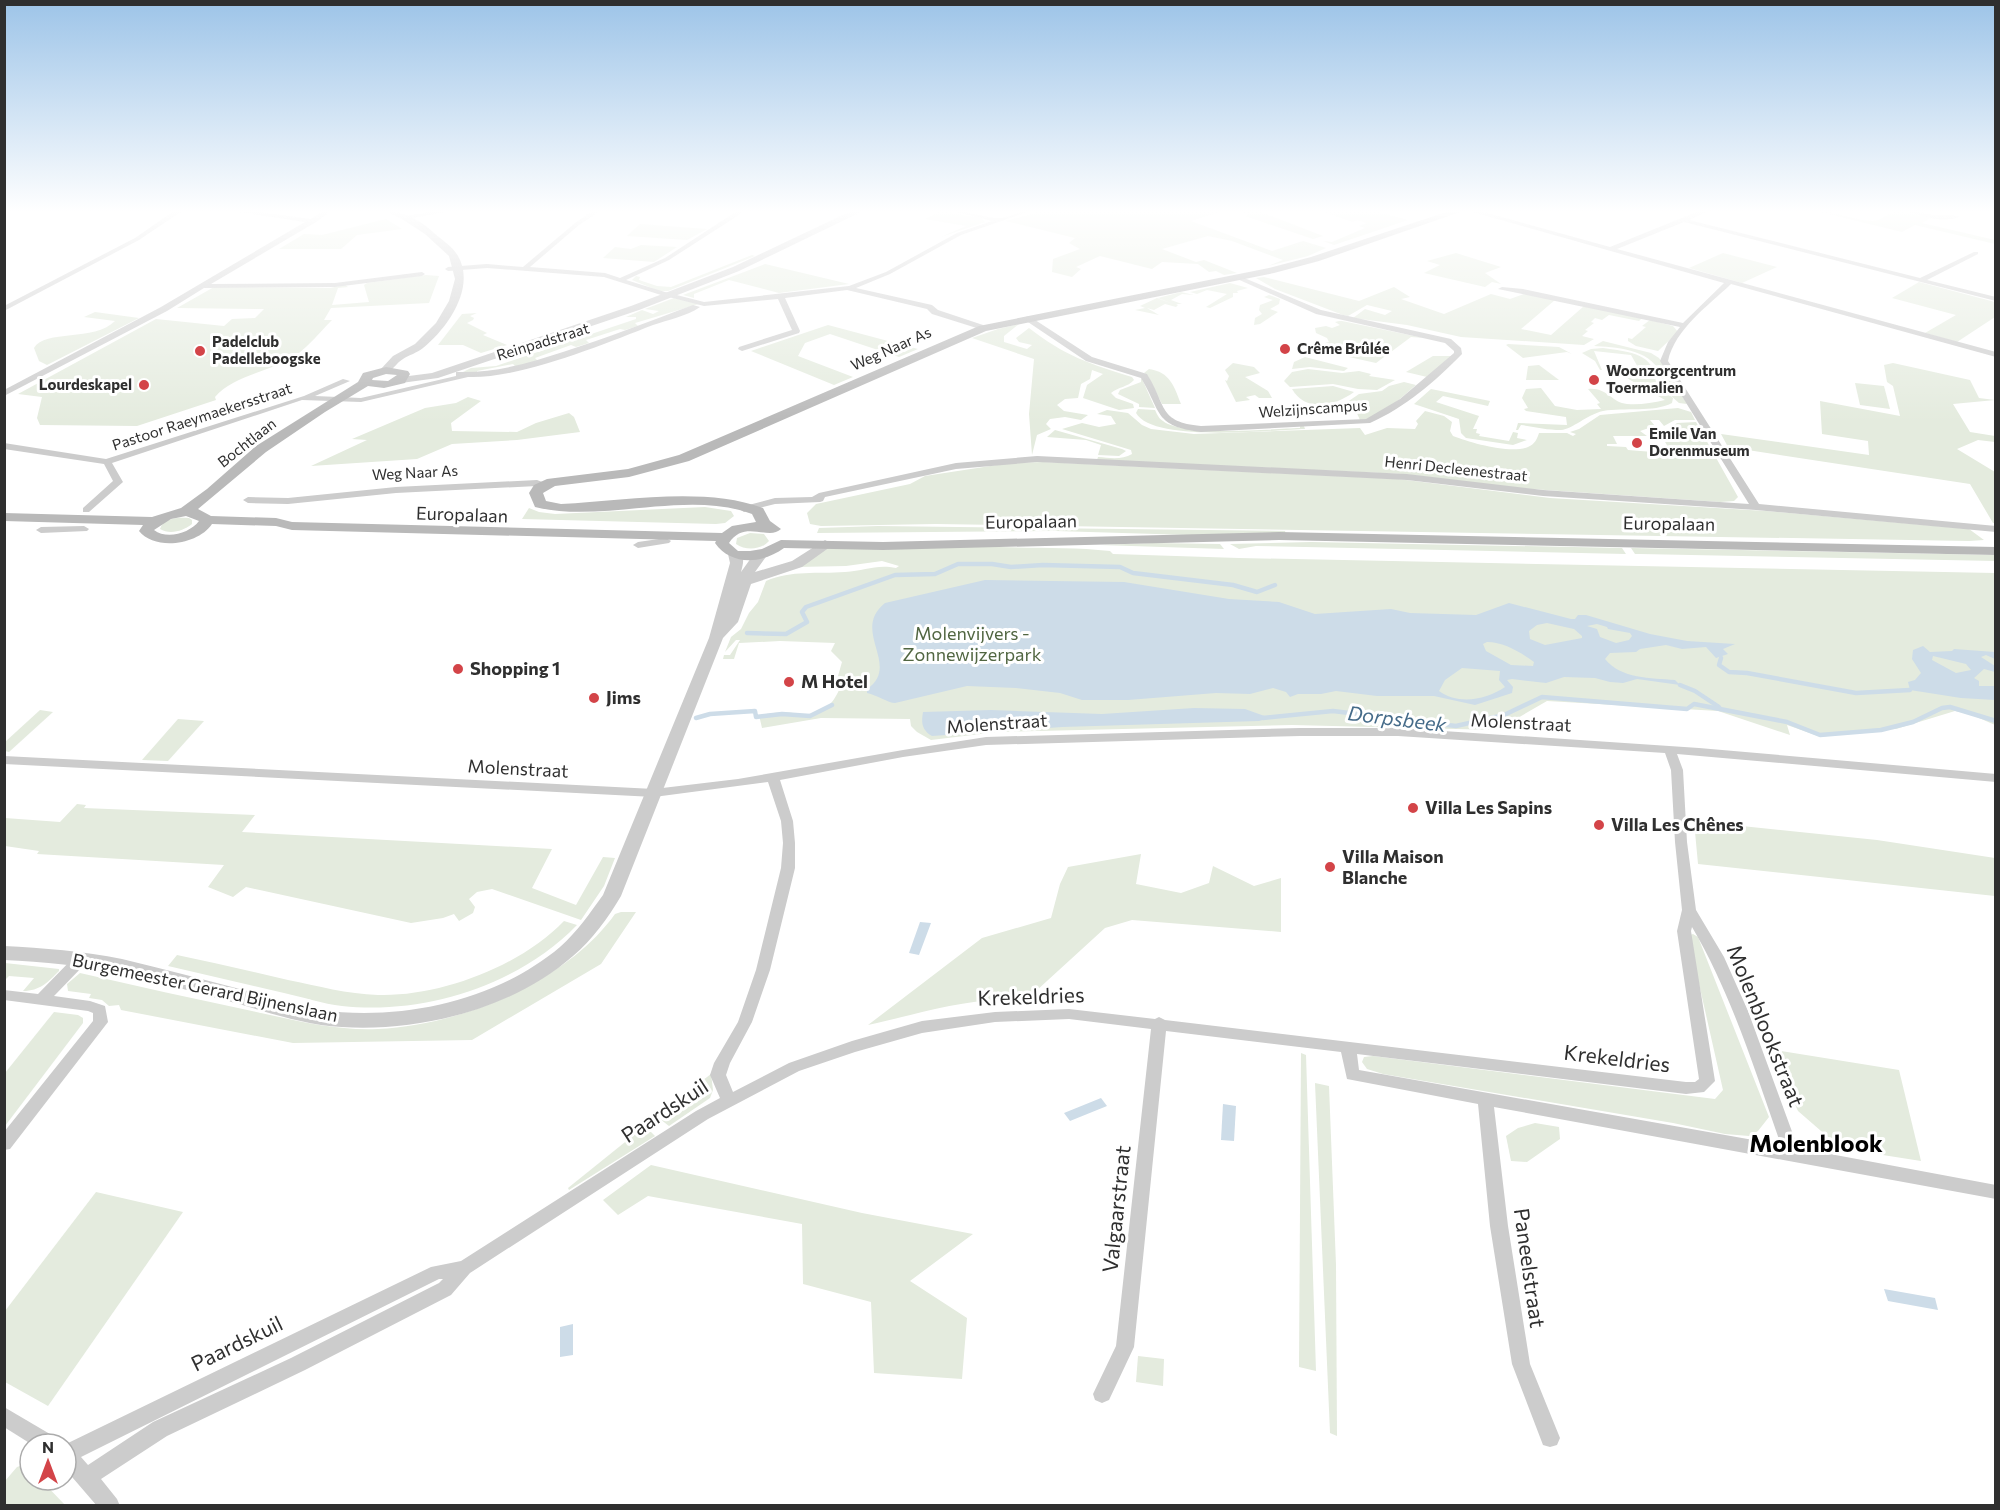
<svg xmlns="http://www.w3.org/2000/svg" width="2000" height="1510" font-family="Commissioner,sans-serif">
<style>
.green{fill:#e4ebde}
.water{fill:#cddce8;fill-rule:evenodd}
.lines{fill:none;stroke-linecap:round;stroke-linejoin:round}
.stream{stroke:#cddce8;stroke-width:4.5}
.minor{fill:#ccc;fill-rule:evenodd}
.tertiary{fill:#ccc;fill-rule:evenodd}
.secondary{fill:#b9b9b9;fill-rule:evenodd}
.poi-dot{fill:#d34448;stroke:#fff;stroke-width:2}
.labels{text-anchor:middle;stroke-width:6;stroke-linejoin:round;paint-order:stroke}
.far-poi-label{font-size:15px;font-weight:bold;fill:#2f2f2f;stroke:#fff;text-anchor:start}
.far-street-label{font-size:15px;fill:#2f2f2f;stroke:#fff}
.street-label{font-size:18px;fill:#2f2f2f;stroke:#fff}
.park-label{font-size:18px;fill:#516641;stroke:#fff}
.poi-label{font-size:18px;font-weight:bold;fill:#2f2f2f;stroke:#fff;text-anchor:start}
.water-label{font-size:20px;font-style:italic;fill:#456b89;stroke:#fff}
.near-street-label{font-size:21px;fill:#2f2f2f;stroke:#fff}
.near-neighbourhood-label{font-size:24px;font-weight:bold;fill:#000;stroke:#fff}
</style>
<rect width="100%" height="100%" fill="#fff"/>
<g class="green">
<path d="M 940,211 L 981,218 L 985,222 L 941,237 L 966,226 L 925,219 Z"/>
<path d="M 1042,211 L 1235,211 L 1224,211 L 1191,221 L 1272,251 L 1303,241 L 1326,248 L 1308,256 L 1268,266 L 1283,260 L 1232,241 L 1208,236 L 1162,249 L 1196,262 L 1204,260 L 1237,273 L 1224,275 L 1216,271 L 1209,272 L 1198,264 L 1162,262 L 1152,269 L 1100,256 L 1076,267 L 1081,269 L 1072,277 L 1052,272 L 1053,259 L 1080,249 L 1069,243 L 1075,238 L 1006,221 Z"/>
<path d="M 1241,211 L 1258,211 L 1323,236 L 1313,239 L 1245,216 L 1249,214 Z"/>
<path d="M 1320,211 L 1375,211 L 1408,220 L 1334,245 L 1323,241 L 1332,242 L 1365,228 L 1359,226 L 1367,223 L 1357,220 L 1353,222 Z"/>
<path d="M 1816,211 C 1836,211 1855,221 1873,221 C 1882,221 1889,211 1899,211 L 1930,218 L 1922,223 L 1995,240 L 1995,244 L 1915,225 L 1902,232 Z"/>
<path d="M 386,219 L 402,229 L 357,235 L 341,249 L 279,249 L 304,234 L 322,235 Z"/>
<path d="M 640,224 L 707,229 L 687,240 L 627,236 Z"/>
<path d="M 641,245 L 677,247 L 654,262 L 603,258 L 615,247 L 631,249 Z"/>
<path d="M 1456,253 L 1501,267 L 1485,273 L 1501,284 L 1492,282 L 1485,287 L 1424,273 L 1440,265 L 1427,261 Z"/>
<path d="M 1723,253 L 1777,267 L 1742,283 L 1689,268 Z"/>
<path d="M 752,255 L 755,256 L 668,291 L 659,291 L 632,280 L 636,276 L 640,277 L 639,280 L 657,286 L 671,287 Z"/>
<path d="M 765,264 L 849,284 L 779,293 L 729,280 L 694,294 L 694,298 L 683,295 Z"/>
<path d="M 426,275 L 439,276 L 429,303 L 331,308 L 324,320 L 332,320 C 321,331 304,352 290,359 C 267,372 233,376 215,397 L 216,400 L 137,426 L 40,425 L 37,418 L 42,397 L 18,394 L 156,319 L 224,326 L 232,319 L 255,318 L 264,309 L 177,308 L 214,287 L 330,288 L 345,285 L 348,287 L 338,288 L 332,305 L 369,302 L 364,285 L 367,283 Z"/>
<path d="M 1264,277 L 1359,301 L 1394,287 L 1410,297 L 1401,299 L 1444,314 L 1491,294 L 1510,299 L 1524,294 L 1555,300 L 1521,329 L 1551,335 L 1584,306 L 1642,318 L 1639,321 L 1609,315 L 1602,320 L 1595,318 L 1591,322 L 1594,323 L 1585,330 L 1588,331 L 1582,336 L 1594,339 L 1584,345 L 1461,337 L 1407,325 L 1353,318 L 1365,309 L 1385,315 L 1392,311 L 1367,305 L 1348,316 L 1343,315 L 1275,289 L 1256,278 Z"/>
<path d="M 1919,282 L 1995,302 L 1995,317 L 1957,342 L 1925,333 L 1956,315 L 1892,298 Z"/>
<path d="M 1230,283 L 1248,288 L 1237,291 L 1238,293 L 1233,293 L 1233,297 L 1210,308 L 1206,307 L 1227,294 L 1207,290 L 1197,294 L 1190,292 Z"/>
<path d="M 1181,292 L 1194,295 L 1182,294 L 1171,300 L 1182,304 L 1176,304 L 1178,305 L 1176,307 L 1165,304 L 1154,310 L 1147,308 L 1159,315 L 1135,310 L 1145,308 L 1140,306 L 1157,298 L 1173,304 L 1158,298 Z"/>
<path d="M 1269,295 L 1280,299 L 1279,304 L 1270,309 L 1278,312 L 1260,324 L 1254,325 L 1255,318 L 1262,314 L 1259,310 L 1260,305 L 1273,300 L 1264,297 Z"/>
<path d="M 674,298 L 699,304 L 635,323 L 638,326 L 625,330 L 620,329 L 586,340 L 589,343 L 576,347 L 571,345 L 535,358 L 538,361 L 516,367 L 513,364 L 477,371 L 477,374 L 463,372 L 471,368 L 496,366 L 636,319 L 636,317 L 626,317 L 642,310 L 653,314 L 659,311 L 645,309 Z"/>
<path d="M 95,312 L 139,318 L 47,365 L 39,361 L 34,348 C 45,329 94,342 115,321 L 84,317 Z"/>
<path d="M 477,313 L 470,316 L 474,318 L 473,320 L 467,323 L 487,333 L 483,335 L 507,345 L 481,353 L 463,345 L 438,345 L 462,314 Z"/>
<path d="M 1650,320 L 1673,326 L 1678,332 L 1658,351 L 1636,346 L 1628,341 L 1628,338 L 1632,339 L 1646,327 L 1642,326 Z"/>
<path d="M 1339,321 L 1342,321 L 1424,338 L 1411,337 L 1376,363 L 1331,353 L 1301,349 L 1329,342 L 1327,338 L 1316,333 L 1315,328 L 1326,326 L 1332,328 L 1340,325 L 1335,322 Z"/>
<path d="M 1019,324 L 1004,336 L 1004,342 L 1027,349 L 1032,345 L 1019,342 L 1016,338 L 1029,328 C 1063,355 1092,365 1132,377 L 1134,380 C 1128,387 1118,387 1111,393 L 1116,398 L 1133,404 L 1134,408 L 1119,410 L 1083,398 L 1087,385 L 1103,374 L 1092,370 L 1090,379 L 1081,384 L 1078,398 L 1065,399 L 1057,405 L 1064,411 L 1088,415 L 1081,420 L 1065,417 L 1050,419 L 1046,424 L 1051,429 L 1037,435 L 1032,455 L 1029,414 L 1034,359 L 972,338 L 998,329 Z"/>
<path d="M 828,325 L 918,349 L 899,357 L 830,334 L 805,343 L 798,356 L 853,377 L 834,385 L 751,351 Z"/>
<path d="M 1603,341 L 1651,353 L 1659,358 L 1687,404 L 1679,403 L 1660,386 C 1659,381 1660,376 1659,372 C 1651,349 1613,347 1594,346 Z"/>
<path d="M 1508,344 L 1559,347 L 1572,354 L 1567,352 L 1523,358 L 1506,345 Z"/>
<path d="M 1603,348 C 1620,351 1648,351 1654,372 C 1656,377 1655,381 1657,386 L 1673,398 L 1672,403 C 1653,413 1625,407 1603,411 C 1586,415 1573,429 1561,430 C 1547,430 1535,427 1521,425 L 1518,430 L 1516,430 L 1518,423 L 1567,425 L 1566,417 L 1526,411 L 1524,409 L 1528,408 L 1522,398 L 1526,389 L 1541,388 L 1555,406 L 1577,410 L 1601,409 L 1597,404 L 1600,403 L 1588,389 C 1607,387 1612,403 1627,404 C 1640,405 1652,403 1665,400 L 1625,377 L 1625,376 L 1643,376 L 1631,355 L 1594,351 L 1602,370 L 1600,370 L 1595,361 L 1582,353 L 1591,349 Z"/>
<path d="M 1433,356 L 1453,356 L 1427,377 L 1406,372 Z"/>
<path d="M 1305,357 L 1348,368 L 1344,371 L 1310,367 L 1292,369 L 1294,362 Z"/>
<path d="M 1233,363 L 1254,367 L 1260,373 L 1245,377 L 1268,391 L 1272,398 L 1259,398 L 1255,395 L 1246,397 L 1250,400 L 1236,402 L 1225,380 L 1227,381 L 1229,376 L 1225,370 Z"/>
<path d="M 1893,363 L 1970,380 L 1979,398 L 1995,400 L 1953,404 L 1970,432 L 1995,436 L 1995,442 L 1978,440 L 1957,449 L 1995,472 L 1995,523 L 1993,523 L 1970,484 L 1728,447 L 1721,434 L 1869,455 L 1868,441 L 1822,434 L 1820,401 L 1900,416 L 1893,386 L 1887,382 L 1884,365 Z"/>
<path d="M 1539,365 L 1559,380 L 1526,380 L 1528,366 Z"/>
<path d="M 1149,369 C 1170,372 1174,386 1181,404 L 1162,404 L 1148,376 L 1144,373 Z"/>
<path d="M 1308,369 L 1342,373 L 1359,371 L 1371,374 L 1369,376 L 1395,380 L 1377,390 L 1358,389 L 1333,384 L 1290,387 L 1284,381 L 1292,372 Z"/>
<path d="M 1141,378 L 1142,379 L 1155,408 L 1139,407 L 1139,404 L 1118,394 L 1120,390 L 1141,382 Z"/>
<path d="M 1404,382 L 1416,385 C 1400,398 1382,418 1360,420 L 1355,409 L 1343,405 L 1359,394 L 1382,391 L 1389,386 Z"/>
<path d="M 1855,383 L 1884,386 L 1890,409 L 1860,405 Z"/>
<path d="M 1333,386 L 1354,392 C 1335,406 1306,413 1292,389 Z"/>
<path d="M 1431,389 L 1490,401 L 1488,406 L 1443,396 L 1436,402 L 1479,416 L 1473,429 L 1477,429 L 1476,433 L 1480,434 L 1479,436 L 1509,441 L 1513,432 L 1518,433 L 1517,438 L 1527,440 L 1513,445 L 1466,438 L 1461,433 L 1459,419 L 1414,404 Z"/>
<path d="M 468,397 L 481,401 L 451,423 L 452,431 L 517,432 L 536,423 L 569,413 L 574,417 L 580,432 L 517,440 L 452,444 L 417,459 L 311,466 L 367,440 L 352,439 L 425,408 L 456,403 Z"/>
<path d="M 1678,408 L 1691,412 L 1695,420 L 1675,420 L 1664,426 L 1659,420 L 1650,420 L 1655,426 L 1640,431 L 1647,436 L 1613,436 L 1617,444 L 1607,444 L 1607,446 L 1626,447 L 1628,450 L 1653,452 L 1664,455 L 1659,452 L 1668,447 L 1661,435 L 1677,423 L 1696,422 L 1738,497 L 1734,501 L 1720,502 L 1516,488 L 1403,474 L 1097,460 L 1098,457 C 1110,458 1122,460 1132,454 L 1131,450 L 1062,429 L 1082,423 L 1099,427 L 1116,424 L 1111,416 L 1097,414 L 1107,410 L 1128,413 L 1142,425 L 1151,429 L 1194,434 L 1360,428 L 1365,435 L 1387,428 L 1415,429 L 1418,424 L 1416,421 L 1425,411 L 1444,416 L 1452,422 L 1450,431 L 1453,436 C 1471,443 1510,454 1528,447 C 1535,444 1537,439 1539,433 L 1567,433 L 1573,436 L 1576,434 L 1570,432 L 1579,429 L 1600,415 Z"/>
<path d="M 1138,409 L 1155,410 C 1157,414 1159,419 1163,421 C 1183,437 1271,429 1300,428 L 1300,426 L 1304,426 L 1305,429 C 1272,430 1153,443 1136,413 Z"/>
<path d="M 1055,430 L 1122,449 L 1126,451 L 1119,456 L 1098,455 L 1101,445 L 1086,440 L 1047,437 Z"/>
<path d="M 1043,462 L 1398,479 L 1550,498 L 1766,511 L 1969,529 L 1984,540 L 1969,541 L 936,524 L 821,526 L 810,524 L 807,513 L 816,504 L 910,484 L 925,476 L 1010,463 Z"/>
<path d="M 705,507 L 731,511 L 734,516 L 725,523 L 716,524 L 522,519 L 529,508 L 539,512 L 555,514 Z"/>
<path d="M 189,518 L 192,520 L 192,524 C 183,531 170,535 160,529 C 163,518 178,517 189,518 Z"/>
<path d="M 878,526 L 1285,531 L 1286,534 L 1189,535 L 1056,531 L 817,533 L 819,528 Z"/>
<path d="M 750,533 L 764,534 L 769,541 C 761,550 746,551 736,544 L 737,538 Z"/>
<path d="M 1311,542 L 1622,548 L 1626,554 L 1256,546 L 1239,549 L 1230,544 Z"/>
<path d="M 1153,543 L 1220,544 L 1224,549 L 1100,545 Z"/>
<path d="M 981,546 C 1024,549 1067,546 1110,551 L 1113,554 L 1239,558 L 1995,573 L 1995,725 L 1970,714 L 1955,711 L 1896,729 L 1862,731 L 1821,737 L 1787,725 L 1790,735 L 1718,711 L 1547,701 L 1497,730 L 1292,725 L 997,732 L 931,740 L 917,732 L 911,726 L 910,719 L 821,718 L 762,728 L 759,715 C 769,714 783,711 793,713 C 817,717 832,710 841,685 L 838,676 L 842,662 L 831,651 L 835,643 L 780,641 L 739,643 L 734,659 L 723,659 L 724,655 L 730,655 L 740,640 L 736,640 L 725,652 L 731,637 L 741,629 L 749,613 L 758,602 L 766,581 C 792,570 817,574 845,572 C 865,571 876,564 896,568 L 899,566 L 882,561 L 846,566 L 796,567 L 828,548 Z"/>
<path d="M 1631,548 L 1995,555 L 1996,561 L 1640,554 L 1635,554 Z"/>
<path d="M 40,710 L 53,712 L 9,752 L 5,751 L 5,742 Z"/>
<path d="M 178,719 L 204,721 L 168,761 L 142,760 Z"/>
<path d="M 77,804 L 86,805 L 84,808 L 255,815 L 242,832 L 552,849 L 532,888 L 576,905 L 603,857 L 615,858 L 604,886 L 581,920 L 492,889 L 477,892 L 469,899 L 475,907 L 473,913 L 459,921 L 454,914 L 443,918 L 411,923 L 246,887 L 233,897 L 208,887 L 224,865 L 37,854 L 39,851 L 5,846 L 5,818 L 60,822 Z"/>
<path d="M 1694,821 L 1877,840 L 1995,858 L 1995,896 L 1698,864 Z"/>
<path d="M 1141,854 L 1136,884 L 1181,893 L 1209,883 L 1213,866 L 1254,886 L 1281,878 L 1281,932 L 1132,920 L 1105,928 L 1024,1002 C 976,994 915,1015 868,1025 L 982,938 L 1051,918 L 1060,884 L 1068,867 Z"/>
<path d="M 621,912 L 636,912 L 601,964 L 472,1040 L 293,1043 L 121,1010 L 119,1005 L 109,1006 L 102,1000 L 89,998 L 91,994 L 68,991 L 67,984 L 80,973 C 137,986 195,999 252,1011 C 294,1020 335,1031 378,1029 C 426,1027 482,1011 525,988 C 560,969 592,946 615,914 Z"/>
<path d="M 564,921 L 577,925 C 519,985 425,1015 342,1006 C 323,1004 303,997 284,993 C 245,984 207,975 168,966 L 177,955 C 214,963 251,971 288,980 C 318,986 347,994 378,995 C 440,997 521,966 564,921 Z"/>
<path d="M 1693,934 L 1698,937 L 1769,1117 L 1758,1131 L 1749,1136 L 1725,1134 L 1673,1123 L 1383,1074 L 1367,1069 L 1362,1062 L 1364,1057 L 1373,1056 L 1715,1099 L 1723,1090 L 1690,944 L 1690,935 Z"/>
<path d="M 5,963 L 59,969 L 59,971 C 48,982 40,991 23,991 L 34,978 L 9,976 L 5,980 Z"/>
<path d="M 54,1012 L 78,1015 L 83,1018 L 83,1023 L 5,1126 L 5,1073 Z"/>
<path d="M 1769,1049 L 1899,1070 L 1921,1161 L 1870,1153 L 1836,1144 L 1798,1111 Z"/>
<path d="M 1301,1053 L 1306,1055 L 1316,1371 L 1299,1367 Z"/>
<path d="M 711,1074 L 713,1090 L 710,1098 L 669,1126 L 656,1116 Z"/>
<path d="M 1315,1083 L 1329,1086 L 1336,1265 L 1337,1436 L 1330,1433 Z"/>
<path d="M 1535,1123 L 1559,1127 L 1560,1139 L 1527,1162 L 1511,1161 L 1506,1136 L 1518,1128 Z"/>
<path d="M 645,1126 L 655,1136 L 569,1190 L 568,1188 Z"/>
<path d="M 651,1165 L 862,1213 L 973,1234 L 910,1281 L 967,1318 L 962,1379 L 874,1373 L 871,1302 L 803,1284 L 802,1224 L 648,1196 L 618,1215 L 603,1200 Z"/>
<path d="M 96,1192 L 183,1212 L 48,1406 L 5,1382 L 5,1311 Z"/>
<path d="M 1138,1356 L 1164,1359 L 1163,1386 L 1136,1382 Z"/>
<path d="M 26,1464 L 30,1468 L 30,1480 L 41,1480 L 65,1505 L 5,1505 L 5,1481 L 17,1467 Z"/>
</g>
<g class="water">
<path d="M 985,580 L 1124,582 L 1229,599 L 1279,602 L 1315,614 L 1391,609 L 1410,613 L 1476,615 L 1509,603 L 1571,619 L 1575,619 L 1578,615 L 1586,615 L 1650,634 L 1687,641 L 1735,644 L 1723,649 L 1728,654 L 1716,658 L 1706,647 L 1682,649 L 1666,645 L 1640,649 L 1636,652 L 1610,653 L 1605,659 C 1621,679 1651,678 1675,680 L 1680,685 L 1637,679 L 1623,683 L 1610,682 L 1595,678 L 1564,677 L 1546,683 L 1512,679 L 1507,680 L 1513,687 L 1512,693 L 1475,705 L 1434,696 L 1377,696 L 1336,691 L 1321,694 L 1298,694 L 1290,697 L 1286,692 L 1273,688 L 1250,694 L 1216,693 L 1128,700 L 1082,700 L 1060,693 L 1016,688 L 967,686 L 895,703 C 888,703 877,695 867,693 L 867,689 C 902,665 850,631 885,603 ZM 1547,623 L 1574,629 L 1582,636 L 1582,638 L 1545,645 L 1530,639 L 1529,631 L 1537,625 ZM 1597,624 L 1607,627 L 1608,629 L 1630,633 L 1632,636 L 1629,640 L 1616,643 L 1600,637 L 1597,629 L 1587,626 ZM 1487,642 C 1504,642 1520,652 1534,662 L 1533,666 L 1511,665 L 1486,651 L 1483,644 ZM 1462,668 L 1500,671 L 1499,680 L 1505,687 C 1486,700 1458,705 1439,691 L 1445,680 Z"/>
<path d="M 1923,646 L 1930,652 L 1952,651 L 1954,649 L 1995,652 L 1995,659 L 1986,655 L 1981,657 L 1995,666 L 1995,672 L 1984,669 L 1974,678 L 1979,681 L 1979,686 L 1995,686 L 1995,700 L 1961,698 L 1910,690 L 1908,682 L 1915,680 L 1921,673 L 1912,659 L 1913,650 ZM 1933,656 L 1966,664 L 1971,670 L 1956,673 L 1932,660 Z"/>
<path d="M 1194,708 L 1245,709 L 1270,718 L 1259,721 L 1062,727 L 932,736 C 922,730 921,723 923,712 L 991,710 L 1102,714 Z"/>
<path d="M 920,922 L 931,923 L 919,955 L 909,953 Z"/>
<path d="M 1101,1098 L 1107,1106 L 1070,1121 L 1064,1113 Z"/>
<path d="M 1223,1104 L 1236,1106 L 1234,1141 L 1221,1140 Z"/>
<path d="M 1884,1289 L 1935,1298 L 1938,1310 L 1888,1301 Z"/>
<path d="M 573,1324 L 573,1355 L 560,1357 L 560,1327 Z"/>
</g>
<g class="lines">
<g class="stream">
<path d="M 747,633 L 786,634 L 807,622 L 802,612 L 806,607 L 895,575 L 935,574 L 958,564 L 992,564 L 1011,567 L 1043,565 L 1120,567 L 1133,573 L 1233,585 L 1257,592 L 1275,585"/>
<path d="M 1721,658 L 1719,665 L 1729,672 L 1747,673 L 1856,693 L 1910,690"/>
<path d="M 1680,685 L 1695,691 L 1719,707"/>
<path d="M 696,718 L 710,714 L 755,711 L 756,717 L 782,714 L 810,716 L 832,705"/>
<path d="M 1263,718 L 1333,711 L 1456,726 L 1504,715 L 1542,697 L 1687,709 L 1694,704 L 1787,722 L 1820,735 L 1881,730 L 1913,722 L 1942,708 L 1950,707 L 1996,721"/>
</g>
<g class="minor">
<path d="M 174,211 L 182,211 L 139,240 L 4,311 L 4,306 L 135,238 Z"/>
<path d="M 232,211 L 253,211 L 311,219 L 323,211 L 331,211 L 316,222 L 211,284 L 335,283 L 422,272 L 425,274 L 422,276 L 335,287 L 204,288 L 167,311 L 4,396 L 4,390 L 161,307 L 305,222 Z"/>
<path d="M 432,211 L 452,211 L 405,219 L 402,217 Z"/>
<path d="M 592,211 L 600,211 L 579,225 L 530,267 L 605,273 L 620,278 L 665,258 L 737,211 L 745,211 L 669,260 L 626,280 L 665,292 L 704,302 L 849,286 L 886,272 L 957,233 L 992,221 L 953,211 C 968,211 982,217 997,218 C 1007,219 1018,211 1030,211 L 961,235 L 890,274 L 856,288 L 932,305 L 938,310 L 986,326 L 986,330 L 983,330 L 932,314 L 927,309 L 847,290 L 785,298 L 800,331 L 799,333 L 742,351 L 738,349 L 739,347 L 792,330 L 778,299 L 704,306 L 661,295 L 604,277 L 487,268 L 448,271 L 445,269 L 448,267 L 487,264 L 523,267 L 575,223 Z"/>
<path d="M 1469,211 L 1480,211 L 1610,247 L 1699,211 L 1709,211 L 1689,220 L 1920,278 L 1974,252 L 1978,252 L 1978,254 L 1927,280 L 1996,297 L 1996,301 L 1684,222 L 1617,249 L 1996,352 L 1996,357 L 1731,284 C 1708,306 1675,329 1668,361 L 1759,504 L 1996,526 L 1996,532 L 1756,510 L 1543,496 L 1407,480 L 1037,462 L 956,469 L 825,497 L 823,501 L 820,502 L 775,504 L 744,512 L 739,509 L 741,507 L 775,498 L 812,497 L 819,493 L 956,463 L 1037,456 L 1407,474 L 1543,490 L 1749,504 L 1660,361 L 1668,342 L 1680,327 L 1498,289 L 1502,287 L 1523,289 L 1683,323 L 1724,283 Z"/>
<path d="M 1907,211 C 1917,211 1924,213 1933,215 C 1942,216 1951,214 1959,217 C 1944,223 1922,217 1907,211 Z"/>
<path d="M 1237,275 L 1321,310 L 1451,339 L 1461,348 L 1462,354 C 1436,381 1404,408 1370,423 L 1201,432 C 1154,426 1162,413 1141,378 L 1086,361 L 1022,318 L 1029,316 L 1092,357 L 1147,374 C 1167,406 1158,422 1201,426 L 1366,419 L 1400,399 L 1454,353 L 1454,351 L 1445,343 L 1316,314 L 1235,278 L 1234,277 Z"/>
<path d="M 693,305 L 700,307 C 687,316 668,320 653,325 C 604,344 520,379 468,377 L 361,402 L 302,400 L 112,463 L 123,482 L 89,512 L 83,512 L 83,508 L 113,481 L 104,464 L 4,449 L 4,443 L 106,459 L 304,396 L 343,379 L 350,381 L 315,396 L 361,398 L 456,376 L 456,372 L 459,372 C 495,373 529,363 563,352 C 607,338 650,321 693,305 Z"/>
<path d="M 537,480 L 550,485 L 545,488 L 537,486 L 396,493 L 288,504 L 248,503 L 243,500 L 248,497 L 288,498 L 396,487 Z"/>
<path d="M 84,526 L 89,529 L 87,531 L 41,533 L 36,530 L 41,527 Z"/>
<path d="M 666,538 L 671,541 L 669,543 L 638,548 L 633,545 L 638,542 Z"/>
<path d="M 1300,728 L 1398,728 L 1699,748 L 1996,774 L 1996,782 L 1677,754 L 1683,770 L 1687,842 L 1696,910 L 1724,957 L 1748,1011 L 1798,1148 L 1996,1185 L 1996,1199 L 1494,1107 L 1508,1226 L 1530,1364 L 1560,1438 L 1557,1445 L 1550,1447 L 1543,1445 L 1512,1364 L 1490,1226 L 1478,1104 L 1347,1079 L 1341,1052 L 1166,1031 L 1134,1347 L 1109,1400 L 1102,1403 L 1095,1400 L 1093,1394 L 1116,1346 L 1151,1029 L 1069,1019 L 995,1022 L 922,1033 L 855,1052 L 799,1071 L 708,1119 L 470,1273 L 451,1295 L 305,1370 L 167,1436 L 101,1479 L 117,1499 L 120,1506 L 97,1506 L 66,1470 L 66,1444 L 431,1267 L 461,1261 L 696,1111 L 720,1098 L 710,1075 L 714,1063 L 738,1022 L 756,970 L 781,868 L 783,843 L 781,821 L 768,782 L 654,797 L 4,764 L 4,756 L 654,789 L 738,779 L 903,750 L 986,737 ZM 1300,736 L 1398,736 L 1665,753 L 1671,770 L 1675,842 L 1682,910 L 1677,931 L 1699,1079 L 1695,1082 L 1686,1082 L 1165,1020 L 1159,1017 L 1155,1019 L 1069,1009 L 995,1012 L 922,1021 L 852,1041 L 789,1063 L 733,1092 L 726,1075 L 730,1063 L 752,1022 L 770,970 L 795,868 L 795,843 L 793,821 L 780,780 L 903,757 L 986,745 ZM 1692,927 C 1732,995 1755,1071 1781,1145 L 1359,1070 L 1357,1054 L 1686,1094 L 1704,1092 L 1715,1081 L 1691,931 ZM 439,1279 L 443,1279 L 439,1283 L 291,1358 L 153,1422 L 88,1465 L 81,1457 Z"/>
<path d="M 80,955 L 85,956 L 87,960 L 85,964 L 54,996 L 90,1001 L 105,1006 L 108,1022 L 10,1149 L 4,1150 L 4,1132 L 93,1021 L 93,1013 L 88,1011 L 4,1000 L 4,990 L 38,994 L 75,956 Z"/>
<path d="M 4,1407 L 55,1437 L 58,1444 L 31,1444 L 4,1427 Z"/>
</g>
<g class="tertiary">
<path d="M 385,211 C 404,211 420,220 434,233 C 442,240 453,247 458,256 C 476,287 448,328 423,348 C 417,353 409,355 403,359 C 396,363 393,371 385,373 L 380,370 L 393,356 L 415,344 L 436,323 L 449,301 L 455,279 L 449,256 L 425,234 L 402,219 Z"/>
<path d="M 851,211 L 863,211 L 739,271 L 639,310 L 438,378 L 401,383 L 396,380 L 401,377 L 432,373 L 631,306 L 733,267 Z"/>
<path d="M 825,540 L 832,544 L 830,547 L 802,567 L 751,584 L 738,622 L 723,638 L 621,896 C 608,918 592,940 573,956 C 508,1013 405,1036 321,1025 C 288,1020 255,1008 224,1000 C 190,991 156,981 122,974 C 84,965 43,962 4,960 L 4,946 C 43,948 84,951 122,959 C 169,970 216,983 263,995 C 282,1000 301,1007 320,1010 C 402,1021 496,1001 560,947 C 577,932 590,913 603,895 L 709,638 L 730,563 L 728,554 L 730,551 L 740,551 C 745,558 743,564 741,572 L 756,551 L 766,551 L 768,554 L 755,572 L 792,561 Z"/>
</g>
<path class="secondary" d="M 1449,211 L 1463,211 L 1319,261 L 1274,273 L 986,331 L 689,461 L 629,477 L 555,486 L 543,493 L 546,501 L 561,504 C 623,501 704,486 763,508 L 770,521 L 781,529 C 769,541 744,519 729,543 L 738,551 L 750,551 L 762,549 L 781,540 L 883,542 L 1279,532 L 1996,547 L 1996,555 L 1279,540 L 883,550 L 784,548 C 762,564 731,566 715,543 L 716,541 L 292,530 L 276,526 L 212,524 C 198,545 155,551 139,531 L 143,525 L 4,521 L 4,513 L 152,517 L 181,508 L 207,489 L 256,446 L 358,382 L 363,373 L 386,367 L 408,371 L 410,374 L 405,383 L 384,388 L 368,386 L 325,412 L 266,452 L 198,509 L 211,516 L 276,518 L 292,522 L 722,533 L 732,526 L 756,522 L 752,514 C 686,489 603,524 535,507 L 529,493 L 534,485 L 547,479 L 628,469 L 679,455 L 979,326 L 1269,268 L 1311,257 ZM 386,374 L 397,375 L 388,381 L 372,380 L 373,378 ZM 186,516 L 199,521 C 190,533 167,540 154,530 L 171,519 Z"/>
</g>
<linearGradient id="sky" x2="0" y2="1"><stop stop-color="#9dc4e8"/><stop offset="0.5" stop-color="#fff"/><stop offset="1" stop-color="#fff" stop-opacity="0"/></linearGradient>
<rect width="2000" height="423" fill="url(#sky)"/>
<g class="poi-dot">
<circle cx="1285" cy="349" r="6"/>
<circle cx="200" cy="351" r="6"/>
<circle cx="1594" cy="380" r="6"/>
<circle cx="144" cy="385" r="6"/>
<circle cx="1637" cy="443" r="6"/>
<circle cx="458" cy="669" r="6"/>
<circle cx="789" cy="682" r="6"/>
<circle cx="594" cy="698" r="6"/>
<circle cx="1413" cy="808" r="6"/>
<circle cx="1599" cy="825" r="6"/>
<circle cx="1330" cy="867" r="6"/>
</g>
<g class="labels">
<g class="far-poi-label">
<text x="212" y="347">Padelclub<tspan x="212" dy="17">Padelleboogske</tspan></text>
<text x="1297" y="354">Crême Brûlée</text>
<text x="1606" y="376">Woonzorgcentrum<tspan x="1606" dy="17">Toermalien</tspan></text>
<text x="132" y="390" text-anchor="end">Lourdeskapel</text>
<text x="1649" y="439">Emile Van<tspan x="1649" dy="17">Dorenmuseum</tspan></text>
</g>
<g class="far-street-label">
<text transform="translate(543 342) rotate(-17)" y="5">Reinpadstraat</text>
<text transform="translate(891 349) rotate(-24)" y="5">Weg Naar As</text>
<text transform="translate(1313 409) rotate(-4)" y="5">Welzijnscampus</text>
<text transform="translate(202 417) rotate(-18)" y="5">Pastoor Raeymaekersstraat</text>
<text transform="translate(247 443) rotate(-38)" y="5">Bochtlaan</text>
<text transform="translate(1456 469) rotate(6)" y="5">Henri Decleenestraat</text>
<text transform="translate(415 473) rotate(-3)" y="5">Weg Naar As</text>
</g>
<g class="street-label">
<text transform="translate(462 515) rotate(2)" y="6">Europalaan</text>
<text transform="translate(1031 522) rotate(-1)" y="6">Europalaan</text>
<text transform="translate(1669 524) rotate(1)" y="6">Europalaan</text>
<text transform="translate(1521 723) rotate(3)" y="6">Molenstraat</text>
<text transform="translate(997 724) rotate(-4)" y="6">Molenstraat</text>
<text transform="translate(518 769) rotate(3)" y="6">Molenstraat</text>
<text transform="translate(205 988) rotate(12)" y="6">Burgemeester Gerard Bijnenslaan</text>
</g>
<g class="park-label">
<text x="972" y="640">Molenvijvers -<tspan x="972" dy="21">Zonnewijzerpark</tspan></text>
</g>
<g class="poi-label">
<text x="470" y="675">Shopping 1</text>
<text x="801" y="688">M Hotel</text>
<text x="606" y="704">Jims</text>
<text x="1425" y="814">Villa Les Sapins</text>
<text x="1611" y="831">Villa Les Chênes</text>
<text x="1342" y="863">Villa Maison<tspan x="1342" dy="21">Blanche</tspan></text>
</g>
<g class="water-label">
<text transform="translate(1397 719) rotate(7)" y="7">Dorpsbeek</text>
</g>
<g class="near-street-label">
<text transform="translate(1031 997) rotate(-2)" y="7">Krekeldries</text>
<text transform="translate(1765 1026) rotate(68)" y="7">Molenblookstraat</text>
<text transform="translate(1617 1059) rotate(7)" y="7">Krekeldries</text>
<text transform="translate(665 1111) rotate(-33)" y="7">Paardskuil</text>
<text transform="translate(1117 1209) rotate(-84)" y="7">Valgaarstraat</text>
<text transform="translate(1529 1268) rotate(82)" y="7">Paneelstraat</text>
<text transform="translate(237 1344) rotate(-26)" y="7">Paardskuil</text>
</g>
<g class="near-neighbourhood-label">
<text x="1816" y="1152">Molenblook</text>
</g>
</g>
<rect width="2000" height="1510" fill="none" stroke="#2f2f2f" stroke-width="12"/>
<g transform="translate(48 1462)"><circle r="28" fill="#ffffff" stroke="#acacac" stroke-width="1.5"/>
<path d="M0-4.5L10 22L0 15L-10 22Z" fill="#d34448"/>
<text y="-9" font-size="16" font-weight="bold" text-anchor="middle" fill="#2f2f2f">N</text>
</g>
</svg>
